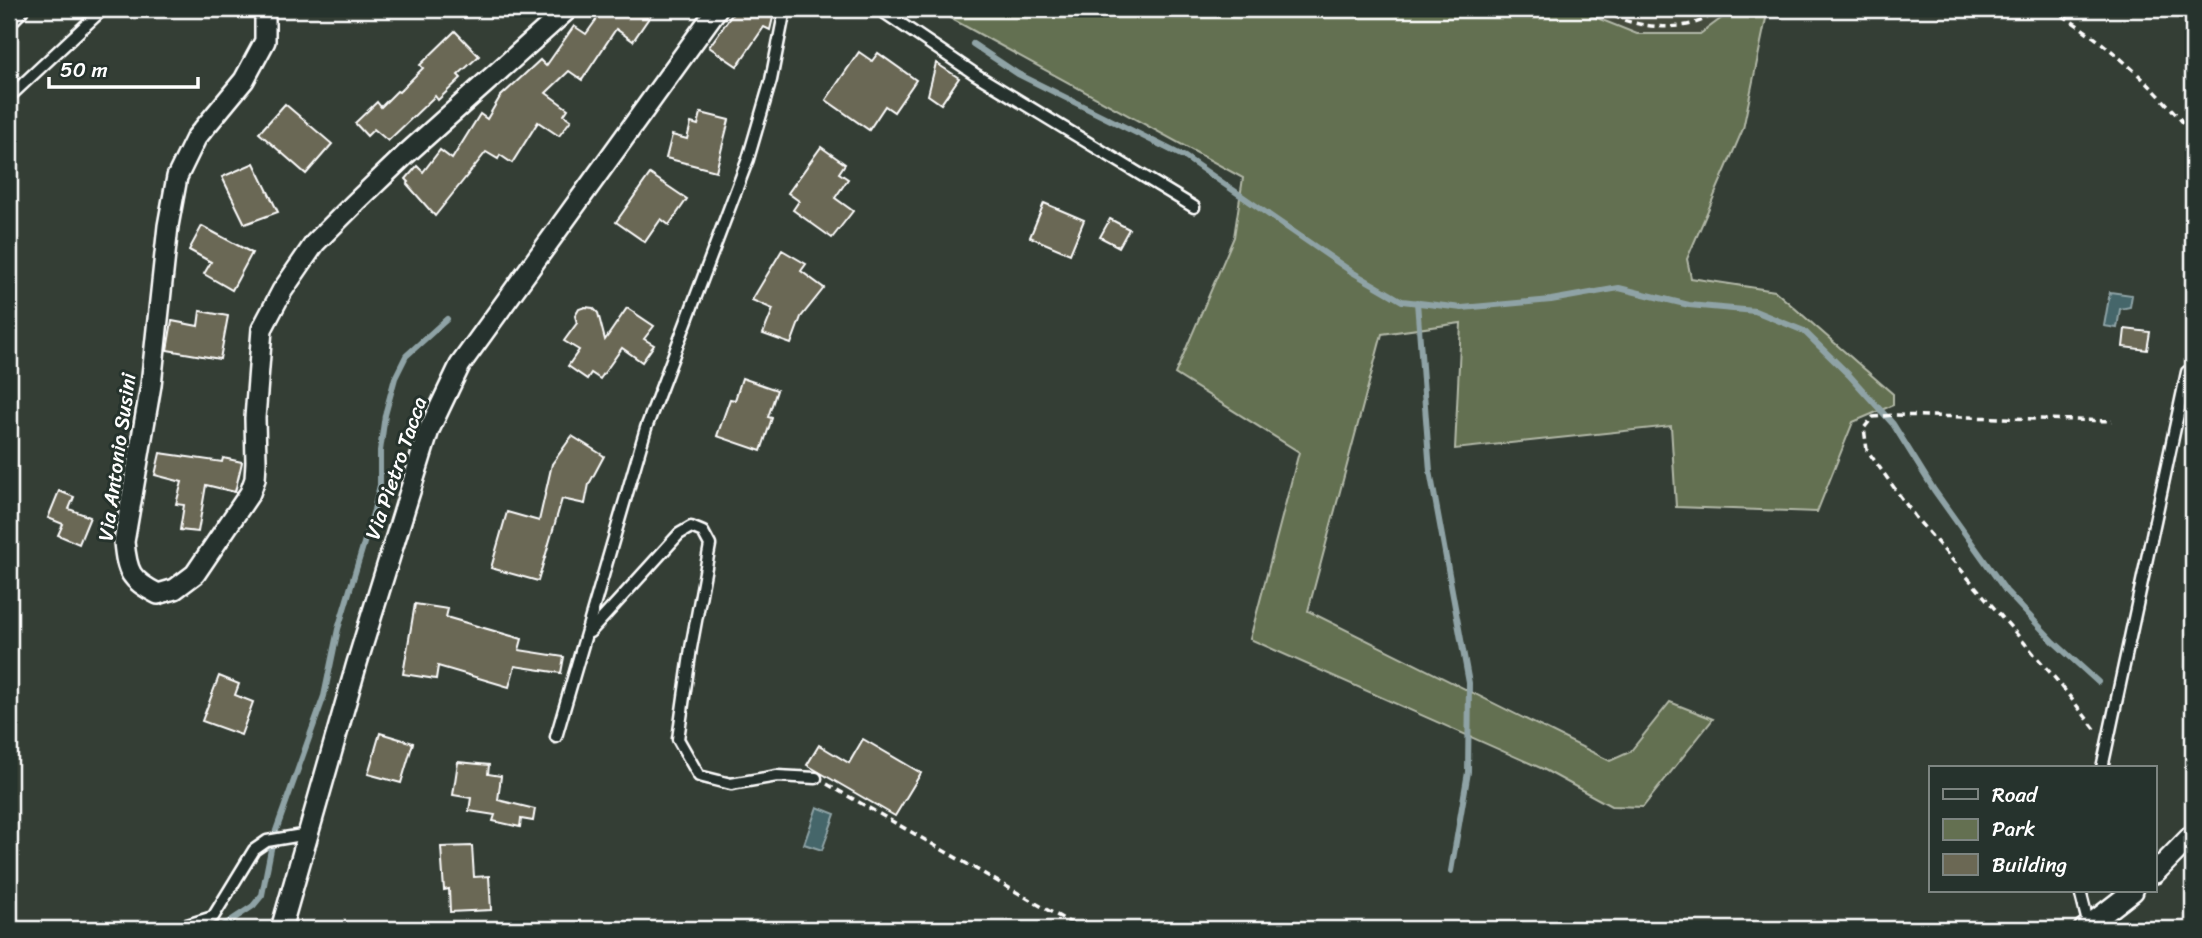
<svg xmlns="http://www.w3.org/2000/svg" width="2202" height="938" font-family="Sriracha,sans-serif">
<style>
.built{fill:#444b3e}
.green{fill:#647051;stroke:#b2b8a8;stroke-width:2}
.water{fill:#44666a;stroke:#8fa3a6;stroke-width:2}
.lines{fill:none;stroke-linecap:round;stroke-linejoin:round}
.stream{stroke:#8fa3a6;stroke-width:6}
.building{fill:#6b6854;stroke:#fff;stroke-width:2}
.service-casing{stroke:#fff;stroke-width:15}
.minor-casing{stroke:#fff;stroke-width:24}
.path{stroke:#fff;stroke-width:3.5;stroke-dasharray:7 5;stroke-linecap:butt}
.service{stroke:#26332d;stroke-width:10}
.minor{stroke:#26332d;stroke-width:19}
.labels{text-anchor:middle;stroke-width:6;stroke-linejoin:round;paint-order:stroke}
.street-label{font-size:21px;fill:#fff;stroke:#26332d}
</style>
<rect width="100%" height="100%" fill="#343e35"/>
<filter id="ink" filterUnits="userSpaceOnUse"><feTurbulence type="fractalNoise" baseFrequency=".0143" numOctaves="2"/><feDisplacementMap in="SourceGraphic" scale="14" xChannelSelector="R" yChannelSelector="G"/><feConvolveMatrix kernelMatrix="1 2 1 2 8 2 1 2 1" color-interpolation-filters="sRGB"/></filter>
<g filter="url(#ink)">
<path class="built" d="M 1588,9 L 1734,9 L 1700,34 L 1637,34 L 1592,16 Z"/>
<path class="green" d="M 953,9 L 1588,9 L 1592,16 L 1637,34 L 1700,34 L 1734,9 L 1768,9 L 1743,129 L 1687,259 L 1691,278 L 1775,291 L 1893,394 L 1893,405 L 1853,422 L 1817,512 L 1676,507 L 1671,426 L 1455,449 L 1461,323 L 1382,334 L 1308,611 L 1610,761 L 1630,752 L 1670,702 L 1713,719 L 1643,807 L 1611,806 L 1543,769 L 1250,639 L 1299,452 L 1175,374 L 1234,237 L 1243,178 L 950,18 Z"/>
<g class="water">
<path d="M 2110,292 L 2132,295 L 2130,307 L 2120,309 L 2117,328 L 2104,326 Z"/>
<path d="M 817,807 L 835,814 L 822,850 L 804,844 Z"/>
</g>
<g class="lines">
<g class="stream">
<path d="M 973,44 L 1018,74 L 1185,157 L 1352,272 L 1402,301 L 1462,308 L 1551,300 L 1619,288 L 1689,305 L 1755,311 L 1804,331 L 1849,375 L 1893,424 L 1934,490 L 2006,591 L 2054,642 L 2098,682"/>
<path d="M 1417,302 L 1430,471 L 1469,683 L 1468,772 L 1451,871"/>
<path d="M 218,929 L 253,906 L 262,895 L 273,839 L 324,696 L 338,629 L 374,510 L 380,485 L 380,451 L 385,415 L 395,378 L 406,356 L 447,319"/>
</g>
</g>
<g class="building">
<path d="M 604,9 L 655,9 L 633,41 L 616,29 L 582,80 L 569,71 L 546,93 L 568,109 L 564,115 L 571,120 L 559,136 L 538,122 L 512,163 L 500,155 L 498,159 L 486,152 L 435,216 L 407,184 L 409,182 L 406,179 L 417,166 L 423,172 L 440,150 L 452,159 L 480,114 L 487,119 L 500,97 L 540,60 L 546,66 L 574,26 L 586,34 Z"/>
<path d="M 736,9 L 775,9 L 770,30 L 764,27 L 737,66 L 709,47 Z"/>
<path d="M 455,31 L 479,56 L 458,75 L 461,78 L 438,100 L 435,96 L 388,141 L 374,129 L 367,136 L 355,123 L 377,102 L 381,107 L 397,91 L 399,92 L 423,68 L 420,65 Z"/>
<path d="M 859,52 L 872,61 L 878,53 L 916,80 L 894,112 L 885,106 L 869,130 L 826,100 Z"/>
<path d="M 936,63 L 959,78 L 941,104 L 928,95 Z"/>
<path d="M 285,104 L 332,144 L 306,174 L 259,133 Z"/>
<path d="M 701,113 L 729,120 L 716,171 L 666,158 L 672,135 L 687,139 L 691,123 L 698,125 Z"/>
<path d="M 821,147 L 845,164 L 839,173 L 848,179 L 835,198 L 853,211 L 832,238 L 793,210 L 799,201 L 788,193 Z"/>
<path d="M 254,163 L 278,212 L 245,224 L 222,177 Z"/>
<path d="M 650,174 L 687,199 L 669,225 L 661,219 L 645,242 L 616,222 Z"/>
<path d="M 1044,203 L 1084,220 L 1070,254 L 1030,237 Z"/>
<path d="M 1110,219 L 1129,229 L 1119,247 L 1100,237 Z"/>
<path d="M 202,226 L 252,253 L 232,290 L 204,274 L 211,262 L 189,250 Z"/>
<path d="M 782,250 L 806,264 L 801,271 L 824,288 L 801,317 L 791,344 L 763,334 L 773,309 L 752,300 Z"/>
<path d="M 585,307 L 593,308 L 598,313 L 605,340 L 627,308 L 654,326 L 644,339 L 654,345 L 642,362 L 622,348 L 600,379 L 591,373 L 587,379 L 568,366 L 579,350 L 564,341 L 577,323 L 575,316 L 579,309 Z"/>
<path d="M 200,311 L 228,316 L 220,359 L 167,350 L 172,321 L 198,326 Z"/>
<path d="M 2125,329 L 2150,332 L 2147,350 L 2123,347 Z"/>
<path d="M 742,378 L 777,390 L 768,417 L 772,418 L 761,451 L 717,436 L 730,399 L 735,400 Z"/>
<path d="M 572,436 L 604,456 L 589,484 L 585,504 L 562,499 L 538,581 L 491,568 L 507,512 L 539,521 L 552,464 Z"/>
<path d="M 160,453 L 222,462 L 223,458 L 242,462 L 235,492 L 206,485 L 198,532 L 180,530 L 184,505 L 176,504 L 182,482 L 155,475 Z"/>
<path d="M 59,491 L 74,497 L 69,509 L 90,517 L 79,544 L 58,535 L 63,524 L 48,518 Z"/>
<path d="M 415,604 L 448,609 L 446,617 L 522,639 L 519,650 L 564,657 L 561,673 L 515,666 L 509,687 L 438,666 L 436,679 L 403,674 Z"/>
<path d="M 219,676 L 239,684 L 235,695 L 253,702 L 241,735 L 202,721 Z"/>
<path d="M 380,733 L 413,743 L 401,783 L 368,774 Z"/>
<path d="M 863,739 L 921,773 L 895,816 L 807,765 L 819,745 L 849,763 Z"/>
<path d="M 458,762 L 489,765 L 488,774 L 501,776 L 498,800 L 535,809 L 533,821 L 521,819 L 520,827 L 493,821 L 495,815 L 469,811 L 471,798 L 453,795 Z"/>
<path d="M 472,846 L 474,877 L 489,876 L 491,910 L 450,912 L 449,889 L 444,890 L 441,847 Z"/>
</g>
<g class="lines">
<g class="service-casing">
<g id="service">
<path d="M 879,9 L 975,74 L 1194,207"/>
<path d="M 9,97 L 103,9"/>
<path d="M 590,632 L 679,534 L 691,527 L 703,532 L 710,545 L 691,648 L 678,739 L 699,776 L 731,784 L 777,776 L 816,778"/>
<path d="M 556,737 L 646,428 L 748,159 L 771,80 L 785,9"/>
<path d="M 2102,768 L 2187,372"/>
<path d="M 2080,891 L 2089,926"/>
<path d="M 174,929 L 213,917 L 254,850 L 267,841 L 308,834"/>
</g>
</g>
<g class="minor-casing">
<g id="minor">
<path d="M 265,9 L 265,41 L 244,80 L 196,138 L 177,177 L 168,226 L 151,385 L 124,542 C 127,572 130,580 158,594 L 175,589 L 195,574 L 250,493 L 255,479 L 256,462 L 255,418 L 262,329 L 282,291 L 315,243 L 354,204 L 405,155 L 568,9"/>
<path d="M 9,18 L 18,9"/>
<path d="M 2155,873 L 2193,834"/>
<path d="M 281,929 L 357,663 L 429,430 L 460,365 L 717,9"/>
<path d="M 2084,929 L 2133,891"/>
</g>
</g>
<g class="path">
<path d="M 1603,9 C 1625,27 1678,33 1705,19 C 1709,17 1714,12 1718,9"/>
<path d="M 2052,9 C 2107,42 2154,85 2193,135"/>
<path d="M 2095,729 L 2060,684 L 1916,518 L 1867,450 L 1864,428 L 1873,417 L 1893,415 L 2112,421"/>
<path d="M 827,784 L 1081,929"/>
</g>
<use href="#service" class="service"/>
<use href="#minor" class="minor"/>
</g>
</g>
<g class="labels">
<g class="street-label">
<text transform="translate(117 457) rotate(-82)" y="7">Via Antonio Susini</text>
<text transform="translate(396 468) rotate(-71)" y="7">Via Pietro Tacca</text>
</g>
</g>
<rect width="2202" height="938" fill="none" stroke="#26332d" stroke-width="35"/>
<rect x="18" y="18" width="2167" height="903" fill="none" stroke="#fff" stroke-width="2.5" filter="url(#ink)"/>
<rect x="1929" y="766" width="228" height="126" fill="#26332d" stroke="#7d8581" stroke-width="2"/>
<rect x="1943" y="789" width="35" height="10" fill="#26332d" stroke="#7d8581" stroke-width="2"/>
<text x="1992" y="802" font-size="21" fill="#ffffff">Road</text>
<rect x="1943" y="819" width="35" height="21" fill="#647051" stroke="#7d8581" stroke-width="2"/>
<text x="1992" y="836" font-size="21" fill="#ffffff">Park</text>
<rect x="1943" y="854" width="35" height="21" fill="#6b6854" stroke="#7d8581" stroke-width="2"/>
<text x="1992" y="872" font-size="21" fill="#ffffff">Building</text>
<path d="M49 77v10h149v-10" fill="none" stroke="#ffffff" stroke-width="3.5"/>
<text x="60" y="77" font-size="21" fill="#ffffff" stroke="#26332d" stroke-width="5" paint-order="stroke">50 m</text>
</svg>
